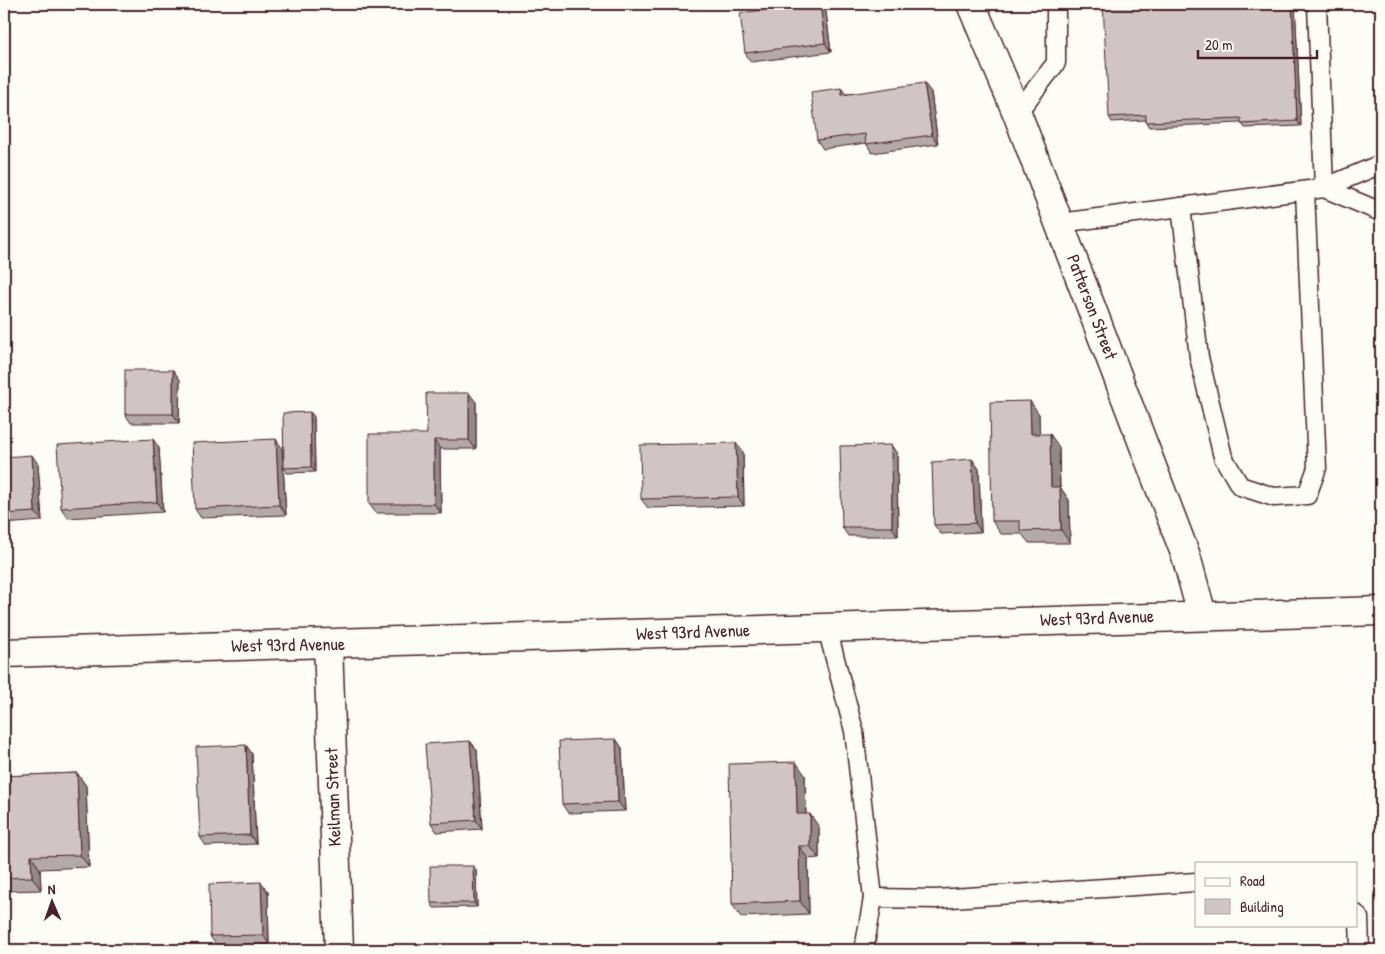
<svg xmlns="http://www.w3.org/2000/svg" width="1385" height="954" font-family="'Patrick Hand',sans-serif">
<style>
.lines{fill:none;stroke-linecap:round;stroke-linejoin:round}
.lane-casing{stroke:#4a1f2b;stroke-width:21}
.street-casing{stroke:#4a1f2b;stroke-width:31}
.secondary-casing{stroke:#4a1f2b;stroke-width:31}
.lane{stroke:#fdfcf7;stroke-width:18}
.street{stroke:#fdfcf7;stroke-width:28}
.secondary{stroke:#fdfcf7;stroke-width:28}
.wall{fill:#b3a9a9;stroke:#4a1f2b}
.shaded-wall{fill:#928a89;stroke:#4a1f2b}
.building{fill:#d0c5c4;stroke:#4a1f2b}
.labels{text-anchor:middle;stroke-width:4.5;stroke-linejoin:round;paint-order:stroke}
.street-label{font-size:18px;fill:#4a1f2b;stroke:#fdfcf7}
</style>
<rect width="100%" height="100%" fill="#fdfcf7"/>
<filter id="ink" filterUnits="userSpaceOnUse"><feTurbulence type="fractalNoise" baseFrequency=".02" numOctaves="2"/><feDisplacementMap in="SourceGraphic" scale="10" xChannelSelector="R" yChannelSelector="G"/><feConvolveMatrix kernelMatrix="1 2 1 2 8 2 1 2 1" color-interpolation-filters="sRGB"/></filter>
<g filter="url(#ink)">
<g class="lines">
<g class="lane-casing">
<g id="lane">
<path d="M 1317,4 L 1324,188"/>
<path d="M 1017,113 L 1056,63 L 1056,4"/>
<path d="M 1324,188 L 1381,212"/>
<path d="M 1181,207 L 1199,357 L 1223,457 L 1240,486 L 1274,497 L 1307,495 L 1317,468 L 1305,191"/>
<path d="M 1060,223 L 1324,188 L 1381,164"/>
<path d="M 827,628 L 854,731 L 873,898 L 864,950"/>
<path d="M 873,898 L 936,899 L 1196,882"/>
<path d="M 1356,914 L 1359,918 L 1360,950"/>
</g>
</g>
<g class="street-casing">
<path id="street" d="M 328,644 L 339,950"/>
</g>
<g class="secondary-casing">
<g id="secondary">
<path d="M 971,4 L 1017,113 L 1186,556 L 1202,615"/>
<path d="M 4,653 L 1381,611"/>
</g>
</g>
<use href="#lane" class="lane"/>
<use href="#street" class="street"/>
<use href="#secondary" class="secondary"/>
</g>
<g class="wall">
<path d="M 810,4 L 821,4 L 826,12 L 831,52 L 751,62 L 745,53 Z"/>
<path d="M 1295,4 L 1301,126 L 1245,128 L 1241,123 L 1149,127 L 1146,122 L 1146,120 L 1112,122 L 1109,117 Z"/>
<path d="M 931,92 L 938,144 L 872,153 L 866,143 L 823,149 L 817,140 L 845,94 Z"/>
<path d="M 173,370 L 180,380 L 179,423 L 131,423 L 125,414 Z"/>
<path d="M 476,402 L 476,449 L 440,449 L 441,513 L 376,513 L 369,504 L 427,434 Z"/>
<path d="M 310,412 L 314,417 L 315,472 L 287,473 L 284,468 Z"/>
<path d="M 1039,414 L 1039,434 L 1059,447 L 1060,487 L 1069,500 L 1070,543 L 1029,543 L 1022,534 L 1001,534 L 992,521 Z"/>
<path d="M 891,445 L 897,454 L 898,536 L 848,536 L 842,527 Z"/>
<path d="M 159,448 L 163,512 L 68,518 L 61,508 Z"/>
<path d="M 282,448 L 286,515 L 201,518 L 195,509 Z"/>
<path d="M 743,452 L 744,506 L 648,508 L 641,499 Z"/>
<path d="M 4,457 L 38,464 L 42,521 L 4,524 Z"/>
<path d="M 972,459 L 979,469 L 981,532 L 941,534 L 934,525 Z"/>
<path d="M 616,739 L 622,748 L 625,811 L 568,813 L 562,804 Z"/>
<path d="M 470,741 L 477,750 L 482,829 L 437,832 L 431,823 Z"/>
<path d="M 246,745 L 252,754 L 256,844 L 206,846 L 200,837 Z"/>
<path d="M 77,773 L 86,786 L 89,867 L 40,869 L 41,890 L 4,891 L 4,776 Z"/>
<path d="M 805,775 L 806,814 L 819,827 L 819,858 L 808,859 L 809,914 L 741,917 L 732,904 Z"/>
<path d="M 476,870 L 477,907 L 434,908 L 431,903 Z"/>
<path d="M 261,882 L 268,892 L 269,944 L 216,945 L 210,936 Z"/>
</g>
<g class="shaded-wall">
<path d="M 820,4 L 826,12 L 831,52 L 825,43 Z"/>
<path d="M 1292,4 L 1295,4 L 1301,126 L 1297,121 Z"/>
<path d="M 924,83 L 931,92 L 938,144 L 932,135 Z"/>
<path d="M 841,88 L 848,97 L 842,95 Z"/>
<path d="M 173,370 L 180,380 L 179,423 L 173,414 Z"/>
<path d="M 469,393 L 476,402 L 476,449 L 469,440 Z"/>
<path d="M 1030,401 L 1039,414 L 1040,447 L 1031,434 Z"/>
<path d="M 310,412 L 314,417 L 315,472 L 311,467 Z"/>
<path d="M 1050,434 L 1059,447 L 1060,500 L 1051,487 Z"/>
<path d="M 153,439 L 159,448 L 163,512 L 157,502 Z"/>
<path d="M 276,439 L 282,448 L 286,515 L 279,505 Z"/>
<path d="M 434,440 L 440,449 L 441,513 L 434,504 Z"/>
<path d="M 736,443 L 743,452 L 744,506 L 738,497 Z"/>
<path d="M 891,445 L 897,454 L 898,536 L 892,527 Z"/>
<path d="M 32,455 L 38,464 L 42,521 L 35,512 Z"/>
<path d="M 972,459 L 979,469 L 981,532 L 975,523 Z"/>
<path d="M 1060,487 L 1069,500 L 1070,543 L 1061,530 Z"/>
<path d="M 616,739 L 622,748 L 625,811 L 618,802 Z"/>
<path d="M 470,741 L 477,750 L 482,829 L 476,820 Z"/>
<path d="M 246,745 L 252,754 L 256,844 L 250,835 Z"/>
<path d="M 796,762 L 805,775 L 806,827 L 797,814 Z"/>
<path d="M 77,773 L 86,786 L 89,867 L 80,855 Z"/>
<path d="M 810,814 L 819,827 L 819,858 L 810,846 Z"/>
<path d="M 799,846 L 808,859 L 809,914 L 800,901 Z"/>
<path d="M 31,856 L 40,869 L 41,890 L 32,877 Z"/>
<path d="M 473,866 L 476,870 L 477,907 L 474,903 Z"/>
<path d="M 261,882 L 268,892 L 269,944 L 263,935 Z"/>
</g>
<g class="building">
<path d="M 810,4 L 820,4 L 825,43 L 745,53 L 740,13 Z"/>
<path d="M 1103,4 L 1292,4 L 1297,121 L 1241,124 L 1241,118 L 1146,122 L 1146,115 L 1109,117 Z"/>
<path d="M 924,83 L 932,135 L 866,144 L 865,134 L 817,140 L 811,92 L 841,88 L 842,95 Z"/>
<rect x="125" y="370" width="48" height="44"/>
<path d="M 426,393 L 469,393 L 469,440 L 434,440 L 434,504 L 369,504 L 369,434 L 427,434 Z"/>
<path d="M 1030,401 L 1031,434 L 1050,434 L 1051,487 L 1060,487 L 1061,530 L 1020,531 L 1020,521 L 992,521 L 990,402 Z"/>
<path d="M 310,412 L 311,467 L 284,468 L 283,413 Z"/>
<path d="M 153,439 L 157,502 L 61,508 L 57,445 Z"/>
<path d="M 276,439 L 279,505 L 195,509 L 192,443 Z"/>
<path d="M 736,443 L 738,497 L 641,499 L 640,445 Z"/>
<path d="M 891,445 L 892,527 L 842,527 L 840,446 Z"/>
<path d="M 32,455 L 35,512 L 4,514 L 4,457 Z"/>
<path d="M 972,459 L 975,523 L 934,525 L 932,462 Z"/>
<path d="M 616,739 L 618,802 L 562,804 L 559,741 Z"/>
<path d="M 470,741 L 476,820 L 431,823 L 425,744 Z"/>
<path d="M 246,745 L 250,835 L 200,837 L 196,747 Z"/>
<path d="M 796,762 L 797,814 L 810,814 L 810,846 L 799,846 L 800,901 L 732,904 L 729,764 Z"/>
<path d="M 77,773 L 80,855 L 31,856 L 32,877 L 4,878 L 4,776 Z"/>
<path d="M 430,866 L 473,866 L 474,903 L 431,903 Z"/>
<path d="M 261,882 L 263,935 L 210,936 L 209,884 Z"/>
</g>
</g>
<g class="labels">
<g class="street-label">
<text transform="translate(1092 307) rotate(69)" y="6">Patterson Street</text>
<text transform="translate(1097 618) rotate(-2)" y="6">West 93rd Avenue</text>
<text transform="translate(693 632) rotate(-2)" y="6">West 93rd Avenue</text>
<text transform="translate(288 645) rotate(-1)" y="6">West 93rd Avenue</text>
<text transform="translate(333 797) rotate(-92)" y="6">Keilman Street</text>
</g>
</g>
<rect width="1385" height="954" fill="none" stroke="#fdfcf7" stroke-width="20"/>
<rect x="10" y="10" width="1365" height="934" fill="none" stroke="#4a1f2b" stroke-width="2" filter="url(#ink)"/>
<rect x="1195" y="862" width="162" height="65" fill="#fdfcf7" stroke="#b5a4a5"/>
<rect x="1205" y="878" width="25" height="8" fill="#fdfcf7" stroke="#b5a4a5"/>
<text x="1240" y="886" font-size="15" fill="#4a1f2b">Road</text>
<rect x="1205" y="899" width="25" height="15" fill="#d0c5c4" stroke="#b5a4a5"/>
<text x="1240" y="912" font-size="15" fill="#4a1f2b">Building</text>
<g transform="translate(52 902) rotate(358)" stroke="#fdfcf7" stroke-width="4" paint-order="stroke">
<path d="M0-4L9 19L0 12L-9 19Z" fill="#4a1f2b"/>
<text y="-8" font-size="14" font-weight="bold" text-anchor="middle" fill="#4a1f2b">N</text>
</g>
<path d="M1198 50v8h119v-8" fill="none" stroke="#4a1f2b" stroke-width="2.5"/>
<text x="1205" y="50" font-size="15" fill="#4a1f2b" stroke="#fdfcf7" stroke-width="4" paint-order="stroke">20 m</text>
</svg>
